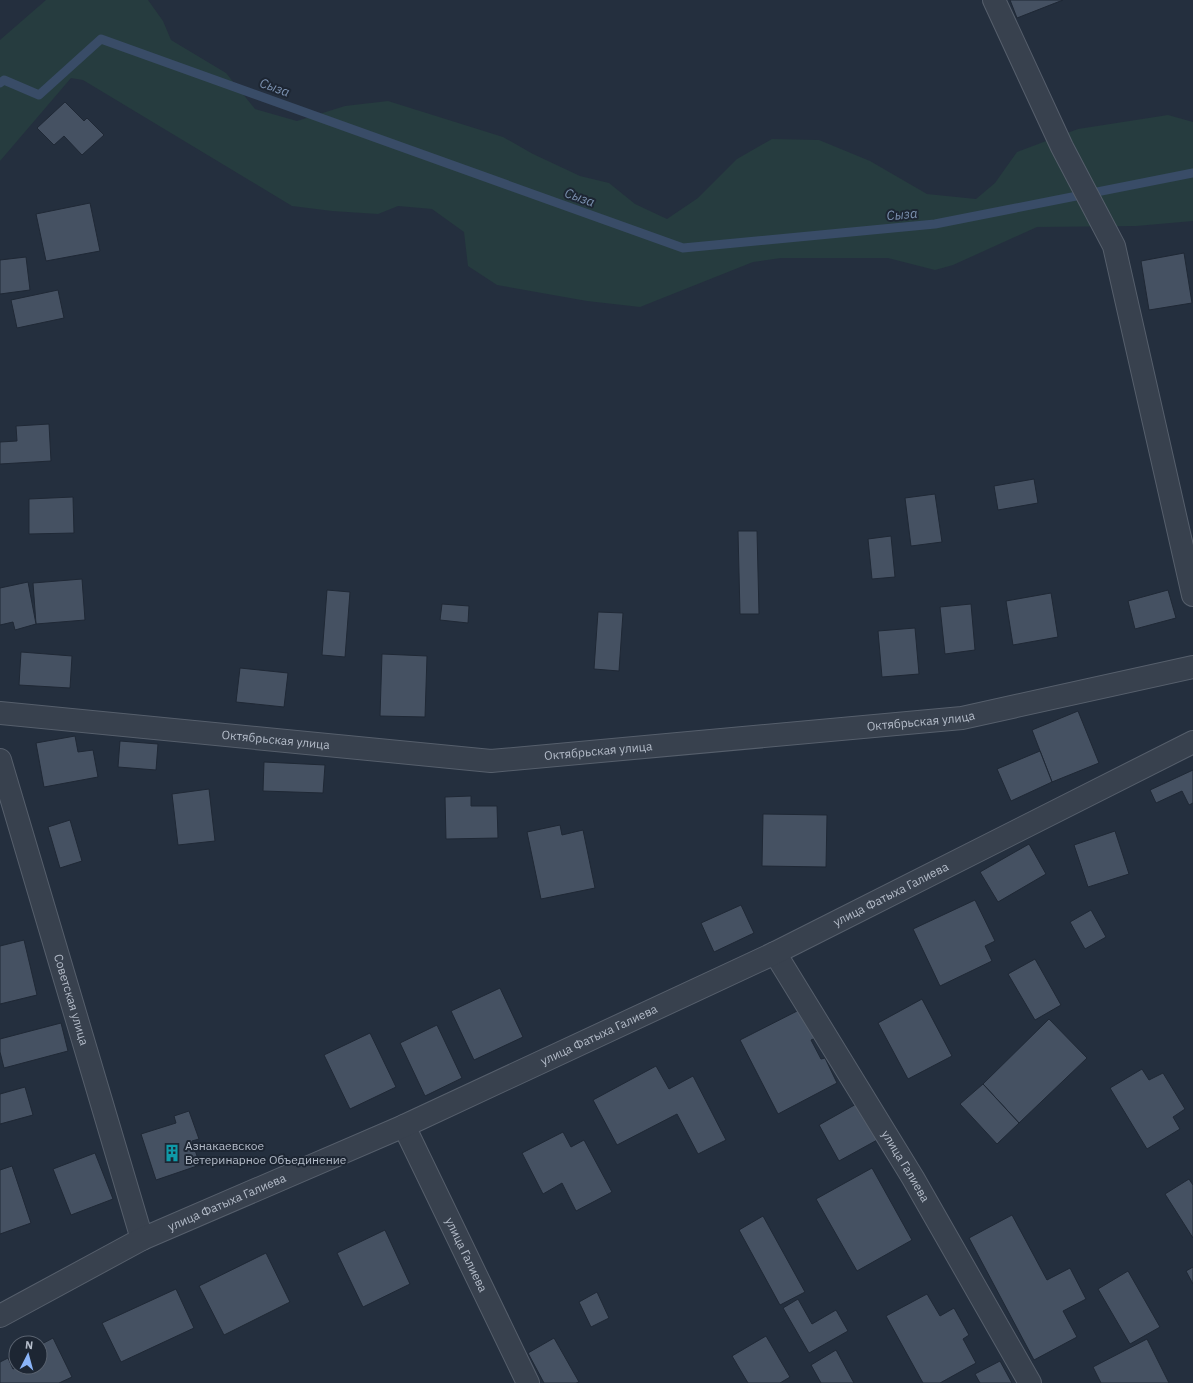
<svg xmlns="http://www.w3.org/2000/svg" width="1193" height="1383" font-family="'IBM Plex Sans',sans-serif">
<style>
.green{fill:#263c3f}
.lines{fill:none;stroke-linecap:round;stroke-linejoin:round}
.stream{stroke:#394c67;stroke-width:9}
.building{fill:#455162;stroke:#1f2835}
.minor-casing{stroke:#565f6c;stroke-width:24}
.minor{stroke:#38414e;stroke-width:22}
.labels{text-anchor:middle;stroke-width:4;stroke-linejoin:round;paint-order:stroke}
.street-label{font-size:12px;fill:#b4bcc9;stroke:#1d2633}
.poi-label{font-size:12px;fill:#b4bcc9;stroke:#1d2633;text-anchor:start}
.water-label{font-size:13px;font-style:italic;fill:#7c92b1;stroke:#1d2633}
</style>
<rect width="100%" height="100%" fill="#242f3e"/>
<path class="green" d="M 46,0 L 148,0 L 163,21 L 171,40 L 226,73 L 255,109 L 297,121 L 345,106 L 388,101 L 503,137 L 533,154 L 580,176 L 609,183 L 635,204 L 667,219 L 698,198 L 737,159 L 772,139 L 819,140 L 870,161 L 927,194 L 976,199 L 995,183 L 1017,152 L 1078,129 L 1168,115 L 1193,122 L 1193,221 L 1136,226 L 1037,227 L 953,265 L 935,270 L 888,258 L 781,258 L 753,262 L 640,307 L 587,301 L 497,285 L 468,266 L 464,232 L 432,209 L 398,206 L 378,214 L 332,211 L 292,206 L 83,80 L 71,78 L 0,161 L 0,40 Z"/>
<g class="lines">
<path class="stream" d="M 0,83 L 4,80 L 39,95 L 101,39 L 683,248 L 935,224 L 1193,173"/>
</g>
<g class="building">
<path d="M 1010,0 L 1063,0 L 1017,18 Z"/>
<path d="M 65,102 L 84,121 L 87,118 L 104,135 L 82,155 L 64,136 L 54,145 L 37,128 Z"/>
<path d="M 90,203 L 100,251 L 46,261 L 36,214 Z"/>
<path d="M 1184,253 L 1192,303 L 1149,310 L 1141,261 Z"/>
<path d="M 26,257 L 30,290 L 0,294 L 0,260 Z"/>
<path d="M 58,290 L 64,318 L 17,328 L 11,300 Z"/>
<path d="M 49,424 L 51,461 L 0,464 L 0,442 L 17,441 L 16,426 Z"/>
<path d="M 1034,479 L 1038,503 L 998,510 L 994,486 Z"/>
<path d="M 935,494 L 942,542 L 911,546 L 905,498 Z"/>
<path d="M 73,497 L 74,533 L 29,534 L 29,499 Z"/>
<path d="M 738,531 L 757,531 L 759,614 L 740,614 Z"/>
<path d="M 891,536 L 895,577 L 872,579 L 868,539 Z"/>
<path d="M 82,579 L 85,620 L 36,624 L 33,583 Z"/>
<path d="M 28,582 L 36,624 L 15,630 L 13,622 L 0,625 L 0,588 Z"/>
<path d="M 327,590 L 350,592 L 345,657 L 322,655 Z"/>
<path d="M 1168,590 L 1176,618 L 1135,629 L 1128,601 Z"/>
<path d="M 1051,593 L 1058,637 L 1013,645 L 1006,601 Z"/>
<path d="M 442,604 L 469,606 L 468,623 L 440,620 Z"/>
<path d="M 971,604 L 975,650 L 945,654 L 940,607 Z"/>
<path d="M 598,612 L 623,613 L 619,671 L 594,669 Z"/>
<path d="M 915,628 L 919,674 L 882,677 L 878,631 Z"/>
<path d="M 21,652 L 72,656 L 70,688 L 19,685 Z"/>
<path d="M 382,654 L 427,656 L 425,717 L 380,716 Z"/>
<path d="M 240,668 L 288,673 L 284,707 L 236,702 Z"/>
<path d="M 1078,711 L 1099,763 L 1052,782 L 1032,730 Z"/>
<path d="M 75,736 L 78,752 L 93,750 L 98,777 L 44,787 L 36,743 Z"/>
<path d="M 120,741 L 158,744 L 156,770 L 118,767 Z"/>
<path d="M 1040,751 L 1052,782 L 1011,801 L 997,769 Z"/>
<path d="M 264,762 L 325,765 L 323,793 L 263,791 Z"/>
<path d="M 1193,770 L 1193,803 L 1189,805 L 1182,791 L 1156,803 L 1150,790 Z"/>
<path d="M 209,789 L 215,841 L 178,845 L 172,794 Z"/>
<path d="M 471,796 L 471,806 L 497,806 L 498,838 L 446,839 L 445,797 Z"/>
<path d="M 763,814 L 827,815 L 826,867 L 762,866 Z"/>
<path d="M 70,820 L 82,861 L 60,868 L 48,827 Z"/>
<path d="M 560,825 L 562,835 L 583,830 L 595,888 L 541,899 L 527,832 Z"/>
<path d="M 1115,831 L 1129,874 L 1088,887 L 1074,845 Z"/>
<path d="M 1029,844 L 1046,874 L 998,902 L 980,872 Z"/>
<path d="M 975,900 L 995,941 L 985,946 L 992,961 L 940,986 L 913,929 Z"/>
<path d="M 741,905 L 754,933 L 714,952 L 701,923 Z"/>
<path d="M 1091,910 L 1106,937 L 1085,949 L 1070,922 Z"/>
<path d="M 24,940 L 37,995 L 0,1004 L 0,946 Z"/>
<path d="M 1035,959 L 1061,1005 L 1035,1020 L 1008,974 Z"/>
<path d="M 500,988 L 523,1037 L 474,1060 L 451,1011 Z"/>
<path d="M 922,999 L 952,1056 L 908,1079 L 878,1023 Z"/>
<path d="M 803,1008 L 818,1037 L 811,1040 L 821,1059 L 825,1058 L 837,1083 L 778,1114 L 740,1040 Z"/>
<path d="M 1049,1019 L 1087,1058 L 1019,1123 L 983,1084 Z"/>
<path d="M 61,1023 L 68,1051 L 4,1068 L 0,1052 L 0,1039 Z"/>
<path d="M 437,1025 L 462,1078 L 425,1096 L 400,1043 Z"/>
<path d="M 370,1033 L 396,1087 L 350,1109 L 324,1055 Z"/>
<path d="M 656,1066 L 669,1089 L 693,1076 L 726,1140 L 698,1154 L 677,1114 L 617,1145 L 593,1100 Z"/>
<path d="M 1142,1069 L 1149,1080 L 1163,1073 L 1185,1109 L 1173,1117 L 1180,1129 L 1147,1149 L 1110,1088 Z"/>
<path d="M 983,1084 L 1019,1123 L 997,1144 L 960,1104 Z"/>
<path d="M 25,1087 L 33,1115 L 0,1124 L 0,1094 Z"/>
<path d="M 858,1103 L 879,1139 L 839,1161 L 819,1125 Z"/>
<path d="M 189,1111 L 199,1139 L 192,1141 L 200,1165 L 156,1180 L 141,1134 L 176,1123 L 174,1116 Z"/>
<path d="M 563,1132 L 571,1147 L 584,1140 L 612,1192 L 576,1211 L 562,1183 L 543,1194 L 522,1153 Z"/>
<path d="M 95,1153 L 113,1199 L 71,1215 L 53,1169 Z"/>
<path d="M 12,1166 L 31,1223 L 0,1234 L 0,1170 Z"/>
<path d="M 872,1168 L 912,1240 L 857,1271 L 816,1199 Z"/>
<path d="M 1189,1179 L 1193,1185 L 1193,1238 L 1165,1194 Z"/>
<path d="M 1012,1215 L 1047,1280 L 1070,1268 L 1086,1299 L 1063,1311 L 1077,1337 L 1034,1360 L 969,1238 Z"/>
<path d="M 763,1216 L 805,1292 L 780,1305 L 739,1230 Z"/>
<path d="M 385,1230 L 410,1284 L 363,1307 L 337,1253 Z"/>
<path d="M 266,1253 L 290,1302 L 224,1335 L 199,1286 Z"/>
<path d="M 1193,1267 L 1193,1284 L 1186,1271 Z"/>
<path d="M 1128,1271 L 1160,1327 L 1130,1344 L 1098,1289 Z"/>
<path d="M 176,1289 L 194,1328 L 121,1362 L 102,1323 Z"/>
<path d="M 597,1292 L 609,1318 L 591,1327 L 579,1302 Z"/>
<path d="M 927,1294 L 940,1316 L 954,1308 L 969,1335 L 963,1339 L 976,1363 L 940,1383 L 923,1383 L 886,1316 Z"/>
<path d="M 798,1299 L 812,1324 L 836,1310 L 848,1331 L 809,1353 L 783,1308 Z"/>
<path d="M 766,1336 L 790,1377 L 780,1383 L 748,1383 L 732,1356 Z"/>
<path d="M 53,1338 L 72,1377 L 59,1383 L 0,1383 L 0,1362 L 8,1358 L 13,1369 L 18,1367 L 40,1367 L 40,1345 Z"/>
<path d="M 554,1338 L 579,1382 L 576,1383 L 544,1383 L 528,1353 Z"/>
<path d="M 1147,1339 L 1169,1383 L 1101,1383 L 1093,1367 Z"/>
<path d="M 836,1350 L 854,1383 L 821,1383 L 811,1365 Z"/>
<path d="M 1000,1361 L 1012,1383 L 980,1383 L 975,1374 Z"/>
</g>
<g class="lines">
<g class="minor-casing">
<g id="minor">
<path d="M 994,0 L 1062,147 L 1114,246 L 1193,595"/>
<path id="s1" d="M 0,713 L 491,761 L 962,718 L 1193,667"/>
<path id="s2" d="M 0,760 L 142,1239"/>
<path id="s3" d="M 775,953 L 913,1178 L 1030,1383"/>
<path id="s4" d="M 404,1126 L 528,1383"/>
<path id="s5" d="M 0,1316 L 142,1239 L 404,1126 L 775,953 L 1193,742"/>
</g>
</g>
<use href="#minor" class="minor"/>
</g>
<defs>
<g id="building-bare" transform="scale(1.38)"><path d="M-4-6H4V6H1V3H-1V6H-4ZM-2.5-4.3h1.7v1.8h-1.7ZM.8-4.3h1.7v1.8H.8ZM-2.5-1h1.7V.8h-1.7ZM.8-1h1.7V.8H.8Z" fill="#0f9aa8" stroke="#1d2633" stroke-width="2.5" paint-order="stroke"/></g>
</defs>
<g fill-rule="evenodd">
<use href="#building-bare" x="172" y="1153"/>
</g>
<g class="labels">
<g class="street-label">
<text dy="4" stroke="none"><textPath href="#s1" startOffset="925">Октябрьская улица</textPath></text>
<text dy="4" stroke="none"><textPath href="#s1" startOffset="277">Октябрьская улица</textPath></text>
<text dy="4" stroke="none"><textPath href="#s1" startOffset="601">Октябрьская улица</textPath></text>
<text dy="4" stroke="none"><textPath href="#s5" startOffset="986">улица Фатыха Галиева</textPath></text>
<text dy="4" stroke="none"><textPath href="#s2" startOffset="250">Советская улица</textPath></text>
<text dy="4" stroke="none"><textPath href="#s5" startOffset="662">улица Фатыха Галиева</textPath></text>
<text dy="4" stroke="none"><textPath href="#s3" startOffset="250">улица Галиева</textPath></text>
<text dy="4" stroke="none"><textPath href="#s5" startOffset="254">улица Фатыха Галиева</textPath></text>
<text dy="4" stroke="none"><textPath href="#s4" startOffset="143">улица Галиева</textPath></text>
</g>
<g class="poi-label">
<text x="185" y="1150">Азнакаевское<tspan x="185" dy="14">Ветеринарное Объединение</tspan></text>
</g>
<g class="water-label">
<text transform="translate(275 87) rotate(20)" y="5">Сыза</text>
<text transform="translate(580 197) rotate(20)" y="5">Сыза</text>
<text transform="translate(902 214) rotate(-5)" y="5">Сыза</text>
</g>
</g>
<g transform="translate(28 1355) rotate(6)"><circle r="19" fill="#1d2633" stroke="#59626f"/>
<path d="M0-3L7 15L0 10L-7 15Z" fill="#8ab4f8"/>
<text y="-6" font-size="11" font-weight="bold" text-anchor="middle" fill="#b4bcc9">N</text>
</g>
</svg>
